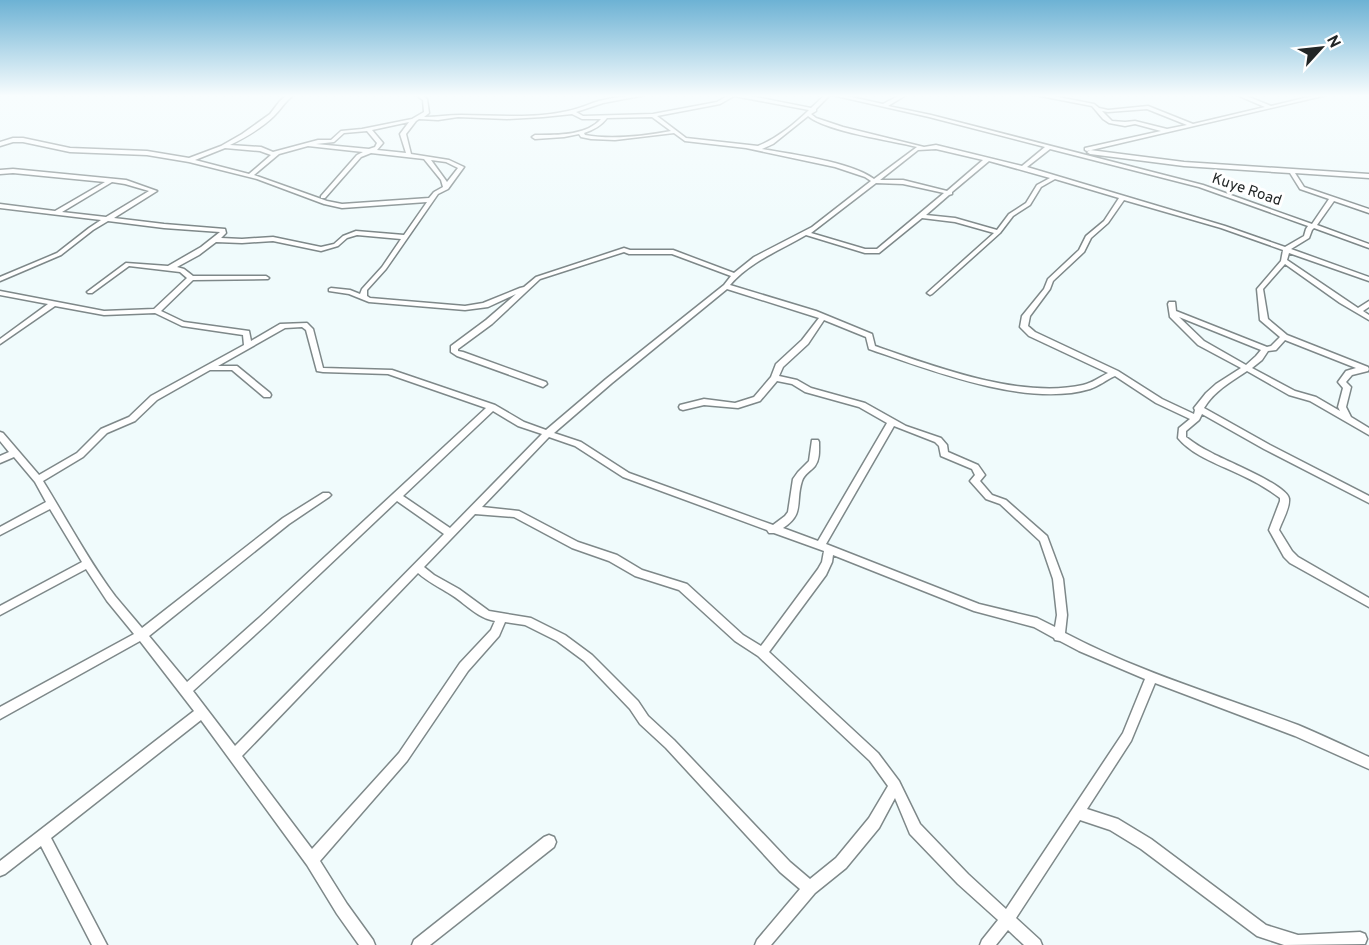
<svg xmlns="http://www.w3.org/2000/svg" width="1369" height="945" font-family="Overpass,sans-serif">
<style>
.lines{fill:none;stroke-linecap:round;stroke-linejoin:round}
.minor-casing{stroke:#7e8889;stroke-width:3}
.minor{fill:#fff;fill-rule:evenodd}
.labels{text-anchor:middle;stroke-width:6;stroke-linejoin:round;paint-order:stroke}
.far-street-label{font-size:15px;fill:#222626;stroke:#fff}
</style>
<rect width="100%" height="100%" fill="#f0fbfc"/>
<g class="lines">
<g class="minor-casing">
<g id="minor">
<path d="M 287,95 L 294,95 C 285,101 282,108 274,116 C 262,128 246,137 230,145 L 261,147 L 273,152 L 318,140 L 331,140 L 341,131 L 362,129 L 412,119 L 424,112 L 423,100 L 416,95 L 422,95 L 427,99 L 429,113 L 424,117 C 437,117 448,115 461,115 C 497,115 533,119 568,111 C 578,109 589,104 599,101 C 614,97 630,95 645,95 L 603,103 L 576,112 L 583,116 L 653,114 L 717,102 L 729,95 L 745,95 L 811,108 L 825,95 L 830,95 L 816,109 L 816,111 L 811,114 L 816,118 L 843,127 L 924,147 L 936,145 L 1022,166 L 1045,147 L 929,117 L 832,95 L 842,95 L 883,104 L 900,95 L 906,95 L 888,106 L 931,115 L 1203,185 L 1312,224 L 1329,199 L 1300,189 L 1290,173 L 1184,166 L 1090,154 L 1087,152 L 1090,150 L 1184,162 L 1369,174 L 1369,178 L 1295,173 L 1304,187 L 1369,209 L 1369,213 L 1334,201 L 1317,225 L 1369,244 L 1369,248 L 1314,228 L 1312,230 L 1309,238 L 1291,249 L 1369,277 L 1369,281 L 1289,253 L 1287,260 L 1358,308 L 1369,301 L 1369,307 L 1363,311 L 1369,315 L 1369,320 L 1340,303 L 1285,264 L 1263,289 L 1268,319 L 1287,335 L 1368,367 L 1369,369 L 1368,371 L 1352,375 L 1346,382 L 1351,387 L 1346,407 L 1351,417 L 1369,428 L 1369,435 L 1310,401 L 1289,395 L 1247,371 C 1231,382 1214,391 1204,408 L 1270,445 L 1369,496 L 1369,503 L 1264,449 L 1202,414 L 1199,420 L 1186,431 L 1186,437 C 1194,443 1201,448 1210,452 C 1223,460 1288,485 1289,499 C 1290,508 1282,521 1279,530 L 1292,551 L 1298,557 L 1369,598 L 1369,607 L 1290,563 L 1284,557 L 1269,530 L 1280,501 L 1280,498 C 1268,489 1256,482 1243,476 C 1221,465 1194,457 1178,438 L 1179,428 L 1190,419 L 1156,403 L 1115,376 C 1106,380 1099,386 1090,389 C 1027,408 930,370 869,349 L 866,337 L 824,320 L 808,344 L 783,367 L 779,376 L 797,380 L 811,388 L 865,403 L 906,426 L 941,438 L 947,445 L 948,452 L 978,465 L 985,475 L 980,481 L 992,495 L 1006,500 L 1047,536 L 1063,579 L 1067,615 L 1065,633 C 1139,672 1220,696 1298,725 C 1322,735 1345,746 1369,757 L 1369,769 L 1295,736 L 1155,683 L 1131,741 L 1087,809 L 1118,819 L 1151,839 L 1266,925 L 1298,935 L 1360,932 L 1365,934 L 1367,939 L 1365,944 L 1284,945 L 1257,936 L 1141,849 L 1110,830 L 1080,820 L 1016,918 L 1040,940 L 1042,945 L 1024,945 L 1008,930 L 996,945 L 980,945 L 982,940 L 998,920 L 958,884 L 910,834 L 895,798 L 879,828 L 846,868 L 815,893 L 771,945 L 755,945 L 757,940 L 800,889 L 780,872 L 666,748 L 640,724 L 630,709 L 584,661 L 557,641 L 525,625 L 505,622 L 499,636 L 468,671 L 407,761 L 320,861 L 347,904 L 373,940 L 375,945 L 359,945 L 337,914 L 307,865 L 201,720 L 51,838 L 107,945 L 92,945 L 41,846 L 5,874 L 0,876 L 0,861 L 194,711 L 140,641 L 0,719 L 0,707 L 134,634 L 107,601 L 86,569 L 0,615 L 0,606 L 82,562 L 50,509 L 0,535 L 0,527 L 46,502 L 35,482 L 14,457 L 0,463 L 0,456 L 9,452 L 0,441 L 0,432 L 3,433 L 39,475 L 77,453 L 101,429 L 129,417 L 151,396 L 244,345 L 243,335 L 182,326 L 155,313 L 104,315 L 55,306 L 0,344 L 0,339 L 48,304 L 0,295 L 0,291 L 104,311 L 154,309 L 187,278 L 180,272 L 129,266 L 92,293 L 88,293 L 87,292 L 126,263 L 168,266 L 201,247 L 220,232 L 164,228 L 108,221 L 93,230 L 61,255 L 0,281 L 0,277 L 57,253 L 89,228 L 101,220 L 0,208 L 0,204 L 55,211 L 105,182 L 13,173 L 0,174 L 0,170 L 13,169 L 126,180 L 157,191 L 114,218 L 164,224 L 225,229 L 226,233 L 221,238 L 242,239 L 273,237 L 321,247 L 334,244 L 343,236 L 356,231 L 404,235 L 427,202 L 342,208 L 324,204 L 257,179 L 189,162 L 147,155 L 70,152 L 23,142 L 13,142 L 0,146 L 0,142 L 13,138 L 23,138 L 70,148 L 147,151 L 189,158 L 221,146 L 242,134 L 270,114 L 280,101 ZM 734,96 L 809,110 C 794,124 778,138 758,146 L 686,138 L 657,116 L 720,104 ZM 572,114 L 582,119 L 601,119 C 586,136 557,135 535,135 L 532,137 L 535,139 L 564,137 L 579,134 L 581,137 L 591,139 L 615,140 L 674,133 L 685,141 L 746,148 L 835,167 L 865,177 L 871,181 L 812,227 L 754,257 L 734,273 L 673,250 L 630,250 L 624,248 L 536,277 L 524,287 L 520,288 L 483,303 L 465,306 L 370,298 L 367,296 L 367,290 L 386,269 L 438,194 L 448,189 L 464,167 L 449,160 L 411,154 L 406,134 L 416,121 L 419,119 L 438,120 L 458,117 L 507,119 L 543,117 ZM 808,116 C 828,132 890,140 917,147 L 874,179 C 851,162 791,154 762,149 L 773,144 ZM 652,117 L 671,131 C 644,136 612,140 585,135 L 584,133 C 593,130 601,126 607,118 ZM 409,122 L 400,134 L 406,153 L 377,150 L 383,143 L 372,130 ZM 367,131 L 377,143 L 375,147 L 369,149 L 316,144 L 334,142 L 344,133 ZM 308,146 L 363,152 L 357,155 L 321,196 L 321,198 L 325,198 L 361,157 L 371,153 L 424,159 L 441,180 L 443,187 L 434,192 L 429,198 L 342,204 L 327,201 L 254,175 L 279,154 ZM 225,148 L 260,151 L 271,155 L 249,174 L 195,160 ZM 936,149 L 983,160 L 947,191 L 903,180 L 880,180 L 918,150 ZM 1050,149 L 1199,187 L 1308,226 L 1306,229 L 1304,236 L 1285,247 L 1225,226 L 1027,167 ZM 431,160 L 446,162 L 458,168 L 447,182 ZM 989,161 L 1050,178 L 1037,185 L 1026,203 L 1009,214 L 997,230 L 955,218 L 926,215 L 949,195 L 952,194 L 952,192 ZM 1055,179 L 1119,198 L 1104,221 L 1086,236 L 1079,250 L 1048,279 L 1044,289 L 1022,316 L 1020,327 L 1029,336 L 1108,373 C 1100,377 1092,383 1083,385 C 1020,399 936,367 875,346 L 872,334 L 816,311 L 730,285 C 751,261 779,251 806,235 L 865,253 L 879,253 L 922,218 L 955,222 L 994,233 L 927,293 L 930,295 L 932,294 L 1000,233 L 1013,216 L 1030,205 L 1041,187 ZM 112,182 L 125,184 L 149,191 L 106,217 L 62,212 ZM 876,183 L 903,184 L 944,193 L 877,249 L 865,249 L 811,233 ZM 1124,200 L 1221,228 L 1283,250 L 1281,261 L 1257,289 L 1260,320 L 1280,337 L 1271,346 L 1267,347 L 1176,311 L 1175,302 L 1169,302 L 1168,304 L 1170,317 L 1198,345 L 1241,368 L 1216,384 L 1206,393 L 1194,408 L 1195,410 L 1194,414 L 1162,399 L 1118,371 L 1035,332 L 1028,326 L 1030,316 L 1050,289 L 1053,281 L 1084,252 L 1091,238 L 1108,223 ZM 357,235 L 401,239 L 382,267 L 362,289 L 360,294 L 350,290 L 331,288 L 329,289 L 329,291 L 349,294 L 369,302 L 465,310 L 488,307 L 516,294 L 486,320 L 451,346 L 451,352 L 457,356 L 543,387 L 547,384 L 546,382 L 463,352 L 458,351 L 458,349 L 492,324 L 540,279 L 624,252 L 629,254 L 672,254 L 731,276 L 724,285 L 606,379 L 546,430 L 524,422 L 495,405 L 392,370 L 323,368 L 313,329 L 307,323 L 280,324 L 251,341 L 249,331 L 184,322 L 161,311 L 193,280 L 268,279 L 269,278 L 266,276 L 193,276 L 184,269 L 177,267 L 199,255 L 216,242 L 242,243 L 273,241 L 321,251 L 338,246 L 347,238 ZM 727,289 L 819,318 L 802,340 L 776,364 L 771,377 L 754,397 L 735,403 L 704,399 L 680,405 L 679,407 L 680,409 L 683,410 L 704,405 L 738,408 L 760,401 L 777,381 L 792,384 L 805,392 L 859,407 L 887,423 L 818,541 L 783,528 C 805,514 795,502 802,481 C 804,474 811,471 815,466 C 820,459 819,450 819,442 L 818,440 L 812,440 L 809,461 L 798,472 L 793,479 L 788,512 L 785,516 L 773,525 L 629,473 L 581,442 L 554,433 L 612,383 ZM 1179,317 L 1261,350 L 1256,356 L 1246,365 L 1204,341 ZM 302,327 L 306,330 L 317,371 L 323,372 L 388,374 L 486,408 L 260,617 L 187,682 L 149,636 L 289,524 L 329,497 L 331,495 L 329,493 L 323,493 L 283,518 L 142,628 C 133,617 124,607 115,596 C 88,560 66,518 43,481 L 83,457 L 107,433 L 135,421 L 157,400 L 210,370 L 232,370 L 264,397 L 270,397 L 271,395 L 270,393 L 237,366 L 218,366 L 285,328 ZM 1285,340 L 1356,368 L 1346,371 L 1338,382 L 1343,388 L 1338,407 L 1340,411 L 1316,397 L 1295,391 L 1252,368 L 1262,360 L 1268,351 L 1276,350 ZM 493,411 L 518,426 L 542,434 L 450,528 L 403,496 ZM 894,426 L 935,442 L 939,446 L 941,456 L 972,469 L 975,475 L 970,481 L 986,499 L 1000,504 L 1040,541 L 1053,579 L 1057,615 L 1055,627 L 1037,618 L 979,604 L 826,544 ZM 549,437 L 575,446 L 623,477 L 767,530 L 769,533 L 774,533 L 824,551 L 822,562 L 818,569 L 761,646 L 743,635 L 687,584 L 642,570 L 617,555 L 578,542 L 519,511 L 482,507 ZM 397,501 L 444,534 L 235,746 L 193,691 L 268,623 ZM 475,514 L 514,517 L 572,548 L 609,561 L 635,576 L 679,590 L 735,641 L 758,656 L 870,761 L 888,786 L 869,818 L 836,858 L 810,879 L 790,862 L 674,740 L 648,716 L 638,701 L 592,655 L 565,635 L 531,618 L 489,611 L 459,589 L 434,575 L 424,567 ZM 833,555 L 974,611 L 1034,627 L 1054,638 L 1055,640 L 1060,641 L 1079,651 L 1145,679 L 1123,733 L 1006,909 L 968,874 L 920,824 L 899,781 L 878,753 L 769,652 L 826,575 L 832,562 ZM 418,573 C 428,582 439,587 450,594 C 465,603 477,618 495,621 L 491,630 L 460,663 L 399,753 L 312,849 L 242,756 Z"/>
<path d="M 1035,95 L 1048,95 L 1094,104 L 1099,108 L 1108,110 L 1148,106 L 1193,124 L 1265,107 L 1237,95 L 1244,95 L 1271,106 L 1317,95 L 1327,95 L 1087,151 L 1085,150 L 1085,148 L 1161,131 L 1135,124 L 1125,126 L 1109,123 L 1103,119 L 1092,106 ZM 1147,109 L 1187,125 L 1167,129 L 1135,121 L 1125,122 L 1112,121 L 1102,111 L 1108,112 Z"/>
<path d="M 549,835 L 554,837 L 556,842 L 554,847 L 430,945 L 412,945 L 414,940 L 544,837 Z"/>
</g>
</g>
<use href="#minor" class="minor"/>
</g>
<linearGradient id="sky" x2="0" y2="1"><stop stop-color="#6db2d4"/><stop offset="0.42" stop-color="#f8fdfe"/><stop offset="1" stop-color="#f8fdfe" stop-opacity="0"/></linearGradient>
<rect width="1369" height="228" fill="url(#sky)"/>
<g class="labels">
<g class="far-street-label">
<text transform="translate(1247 189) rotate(19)" y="5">Kuye Road</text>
</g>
</g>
<g transform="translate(1321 48) rotate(63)" stroke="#ffffff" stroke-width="4.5" paint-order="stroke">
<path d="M0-4.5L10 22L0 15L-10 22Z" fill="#222626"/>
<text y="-9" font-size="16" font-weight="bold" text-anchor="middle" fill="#222626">N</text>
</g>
</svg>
